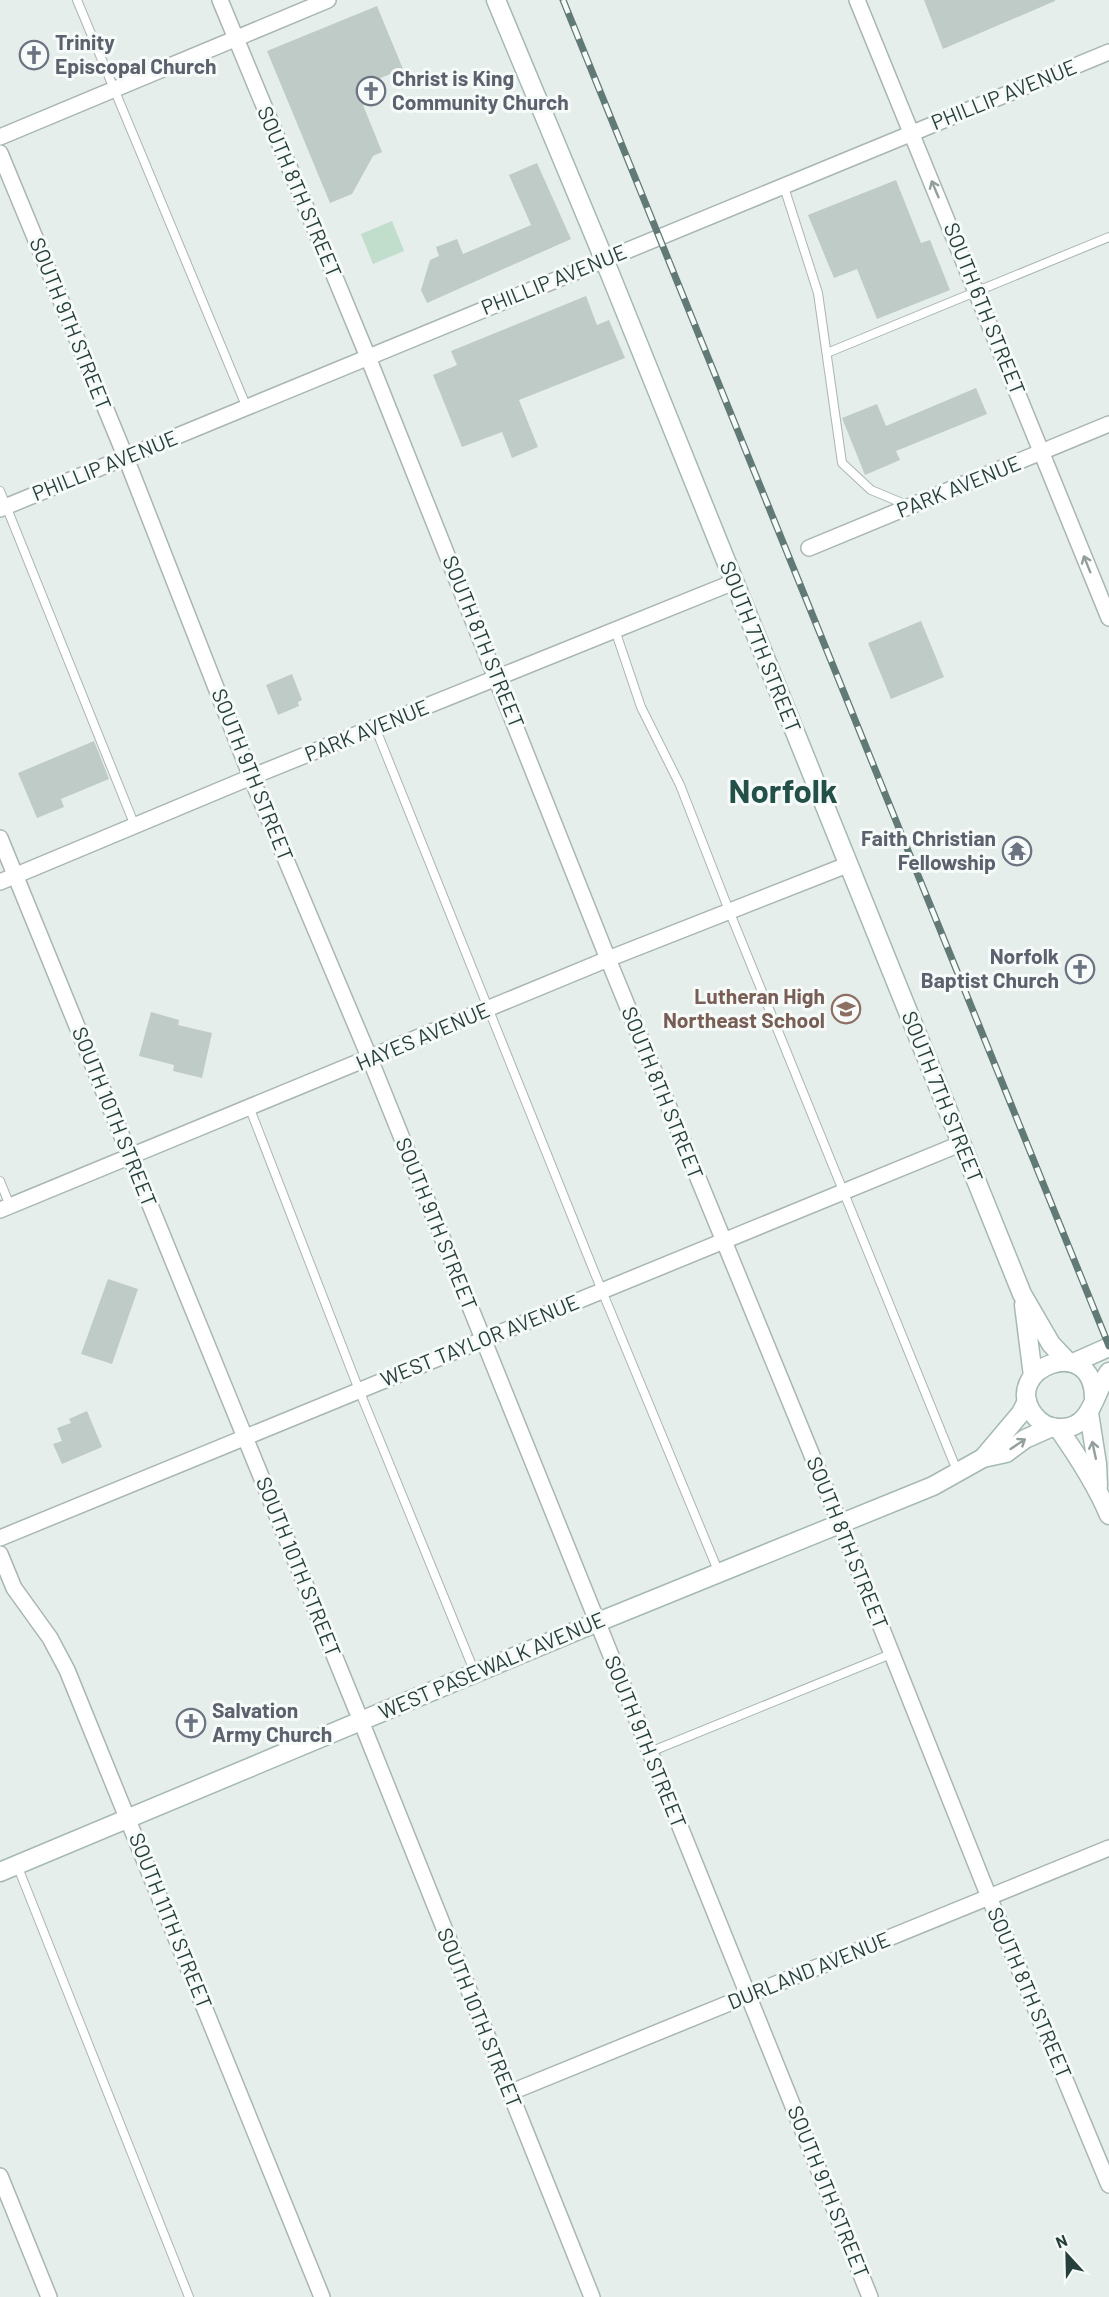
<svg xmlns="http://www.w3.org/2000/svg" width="1109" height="2297" font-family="Barlow,sans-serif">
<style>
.green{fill:#c1ddcb}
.building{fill:#becbc7}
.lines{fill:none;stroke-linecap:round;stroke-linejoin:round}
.lane-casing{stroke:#a9b6b3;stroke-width:10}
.street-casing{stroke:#a9b6b3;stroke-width:18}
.secondary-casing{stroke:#a5b9b4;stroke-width:21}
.lane{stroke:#fff;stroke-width:8}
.street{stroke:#fff;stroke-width:15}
.secondary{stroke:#fff;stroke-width:18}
.rail-casing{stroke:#617a76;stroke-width:7}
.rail{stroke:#f6faf9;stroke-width:4.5;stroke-dasharray:14;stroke-linecap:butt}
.oneway{stroke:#929f9d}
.labels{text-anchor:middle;stroke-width:6;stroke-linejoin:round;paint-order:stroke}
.worship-label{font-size:21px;font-weight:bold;fill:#5b616d;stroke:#f6faf9;text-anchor:start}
.street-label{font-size:21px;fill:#263f3b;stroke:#f6faf9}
.education-label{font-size:21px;font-weight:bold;fill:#785e54;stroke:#f6faf9;text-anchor:end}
.town-label{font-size:33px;font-weight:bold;fill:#235049;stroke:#f6faf9}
</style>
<rect width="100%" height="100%" fill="#e6eeeb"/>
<path class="green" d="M 392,221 L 404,251 L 373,264 L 361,234 Z"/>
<g class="building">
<path d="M 924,0 L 1055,0 L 1055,1 L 943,49 Z"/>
<path d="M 377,6 L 403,69 L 378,79 L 385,97 L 363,105 L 382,152 L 373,156 L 352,194 L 330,203 L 267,51 Z"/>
<path d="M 537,163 L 571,239 L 427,303 L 421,290 L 430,260 L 439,256 L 436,247 L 457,239 L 463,254 L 531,225 L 509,175 Z"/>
<path d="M 896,180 L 921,243 L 930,240 L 950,290 L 877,319 L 857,269 L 834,278 L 808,215 Z"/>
<path d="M 586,296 L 597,325 L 609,320 L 625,358 L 519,400 L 538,447 L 512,458 L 502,432 L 462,447 L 433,375 L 457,365 L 451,351 Z"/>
<path d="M 976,388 L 987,414 L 896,451 L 900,460 L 865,475 L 842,418 L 877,404 L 886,426 Z"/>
<path d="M 921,621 L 944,677 L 891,699 L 868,643 Z"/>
<path d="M 292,674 L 302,700 L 298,702 L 299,706 L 278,715 L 266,685 Z"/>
<path d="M 94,741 L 109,779 L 61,799 L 64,807 L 37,818 L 18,773 Z"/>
<path d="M 151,1012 L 179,1020 L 178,1025 L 212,1033 L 202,1078 L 173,1071 L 174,1065 L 139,1056 Z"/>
<path d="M 108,1279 L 138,1289 L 112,1364 L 81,1354 Z"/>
<path d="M 87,1411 L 102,1447 L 62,1464 L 53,1444 L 62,1441 L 57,1428 L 71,1423 L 69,1419 Z"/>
</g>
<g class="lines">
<g class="lane-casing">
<g id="lane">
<path d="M 77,0 L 247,408"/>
<path d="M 784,187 L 818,293 L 842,463 L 871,490 L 907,505"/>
<path d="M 827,353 L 1109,237"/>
<path d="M 0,491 L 135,826"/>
<path d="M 615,630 L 641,707 L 680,785 L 730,913 L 958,1473"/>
<path d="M 375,727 L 602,1291 L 719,1573"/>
<path d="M 250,1109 L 359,1390 L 475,1673"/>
<path d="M 0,1181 L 10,1206"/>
<path d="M 650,1752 L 891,1654"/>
<path d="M 17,1865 L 189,2297"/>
</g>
</g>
<g class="street-casing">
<g id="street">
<path d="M 220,0 L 368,357 L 608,959 L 832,1504 L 989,1897 L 1109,2185"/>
<path d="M 857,0 L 1109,618"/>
<path d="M 0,137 L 328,0"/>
<path d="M 0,153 L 126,458 L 251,777 L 370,1059 L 870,2297"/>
<path d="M 0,509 L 1109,52"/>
<path d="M 809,548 L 1109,424"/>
<path d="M 0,838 L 361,1721 L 592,2297"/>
<path d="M 0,882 L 251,777 L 734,582"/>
<path d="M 0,1210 L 608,959 L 847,865"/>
<path d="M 0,1538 L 960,1144"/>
<path d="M 0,1554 L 14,1588 L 50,1638 L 67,1670 L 322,2297"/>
<path d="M 509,2093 L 1109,1848"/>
<path d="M 0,2176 L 49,2297"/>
</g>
</g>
<g class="secondary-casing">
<g id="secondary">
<path d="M 496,0 L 604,259 L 1022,1294 L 1051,1344 L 1068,1362"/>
<path d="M 1024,1305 L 1033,1376"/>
<path d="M 1073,1363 L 1109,1347"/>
<path d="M 1094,1401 C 1096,1330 998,1369 1034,1415 C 1041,1424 1051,1429 1062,1428 C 1093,1427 1094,1391 1109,1372"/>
<path d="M 1089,1413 L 1097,1464 L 1098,1486"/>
<path d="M 1058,1428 C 1077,1455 1097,1486 1109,1515"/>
<path d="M 983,1458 L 1021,1413 L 1027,1401"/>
<path d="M 0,1872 L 576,1631 L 933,1486 L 983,1458 L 1006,1453 L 1025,1439 L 1052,1427"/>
</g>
</g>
<use href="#lane" class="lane"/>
<use href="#street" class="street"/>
<use href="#secondary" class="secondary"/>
<g class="rail-casing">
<path id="rail" d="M 563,0 L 1109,1346"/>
</g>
<use href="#rail" class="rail"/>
</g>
<defs><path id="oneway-shaft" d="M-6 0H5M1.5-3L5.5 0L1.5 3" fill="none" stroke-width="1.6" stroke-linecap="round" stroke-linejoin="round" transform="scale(1.5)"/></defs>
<g class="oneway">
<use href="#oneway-shaft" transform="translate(935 189) rotate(-113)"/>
<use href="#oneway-shaft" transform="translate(1087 564) rotate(-112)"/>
<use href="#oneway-shaft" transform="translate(1018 1444) rotate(-34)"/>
<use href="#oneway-shaft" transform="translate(1094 1450) rotate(-102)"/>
</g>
<defs>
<g id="church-ring" transform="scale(1.5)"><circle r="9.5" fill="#f6faf9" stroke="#6b7280" stroke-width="1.5"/><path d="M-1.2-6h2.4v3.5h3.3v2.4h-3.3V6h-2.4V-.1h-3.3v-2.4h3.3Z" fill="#6b7280"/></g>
<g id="temple-ring" transform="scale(1.5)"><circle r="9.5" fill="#f6faf9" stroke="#6b7280" stroke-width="1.5"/><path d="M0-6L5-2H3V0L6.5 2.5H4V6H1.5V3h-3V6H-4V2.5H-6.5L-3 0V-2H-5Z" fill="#6b7280"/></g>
<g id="school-ring" transform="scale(1.5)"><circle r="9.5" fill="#f6faf9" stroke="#8d6e63" stroke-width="1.5"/><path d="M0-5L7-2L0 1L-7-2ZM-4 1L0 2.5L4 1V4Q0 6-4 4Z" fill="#8d6e63"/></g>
</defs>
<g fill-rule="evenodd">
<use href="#church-ring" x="34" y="55"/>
<use href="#church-ring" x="371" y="91"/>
<use href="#temple-ring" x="1017" y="851"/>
<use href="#church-ring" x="1080" y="969"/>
<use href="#school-ring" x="846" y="1009"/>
<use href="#church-ring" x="191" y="1723"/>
</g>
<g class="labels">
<g class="worship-label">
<text x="55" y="50">Trinity<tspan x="55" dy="24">Episcopal Church</tspan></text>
<text x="392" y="86">Christ is King<tspan x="392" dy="24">Community Church</tspan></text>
<text x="996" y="846" text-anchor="end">Faith Christian<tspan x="996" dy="24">Fellowship</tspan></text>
<text x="1059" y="964" text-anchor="end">Norfolk<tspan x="1059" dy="24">Baptist Church</tspan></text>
<text x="212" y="1718">Salvation<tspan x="212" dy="24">Army Church</tspan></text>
</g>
<g class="street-label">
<text transform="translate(1004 95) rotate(-22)" y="7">PHILLIP AVENUE</text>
<text transform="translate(299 192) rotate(67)" y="7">SOUTH 8TH STREET</text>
<text transform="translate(554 280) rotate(-22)" y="7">PHILLIP AVENUE</text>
<text transform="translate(984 309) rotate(68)" y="7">SOUTH 6TH STREET</text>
<text transform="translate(70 324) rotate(68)" y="7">SOUTH 9TH STREET</text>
<text transform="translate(105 466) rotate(-22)" y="7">PHILLIP AVENUE</text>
<text transform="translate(959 487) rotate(-22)" y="7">PARK AVENUE</text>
<text transform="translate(483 642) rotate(68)" y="7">SOUTH 8TH STREET</text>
<text transform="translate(760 647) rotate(68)" y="7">SOUTH 7TH STREET</text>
<text transform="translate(367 731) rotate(-22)" y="7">PARK AVENUE</text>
<text transform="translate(252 775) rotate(68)" y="7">SOUTH 9TH STREET</text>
<text transform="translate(423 1037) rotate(-23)" y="7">HAYES AVENUE</text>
<text transform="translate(662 1093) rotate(68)" y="7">SOUTH 8TH STREET</text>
<text transform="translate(942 1097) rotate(68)" y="7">SOUTH 7TH STREET</text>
<text transform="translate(114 1117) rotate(68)" y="7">SOUTH 10TH STREET</text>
<text transform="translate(436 1224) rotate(68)" y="7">SOUTH 9TH STREET</text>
<text transform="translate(480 1341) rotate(-22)" y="7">WEST TAYLOR AVENUE</text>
<text transform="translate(847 1543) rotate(68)" y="7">SOUTH 8TH STREET</text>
<text transform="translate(298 1567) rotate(68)" y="7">SOUTH 10TH STREET</text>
<text transform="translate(492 1666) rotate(-23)" y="7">WEST PASEWALK AVENUE</text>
<text transform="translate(645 1742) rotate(68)" y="7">SOUTH 9TH STREET</text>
<text transform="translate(170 1921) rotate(68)" y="7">SOUTH 11TH STREET</text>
<text transform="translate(809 1971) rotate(-22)" y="7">DURLAND AVENUE</text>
<text transform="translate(1029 1993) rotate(67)" y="7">SOUTH 8TH STREET</text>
<text transform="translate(479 2018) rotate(68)" y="7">SOUTH 10TH STREET</text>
<text transform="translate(828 2192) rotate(68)" y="7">SOUTH 9TH STREET</text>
</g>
<g class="education-label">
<text x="825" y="1004">Lutheran High<tspan x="825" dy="24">Northeast School</tspan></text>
</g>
<g class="town-label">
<text x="783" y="803">Norfolk</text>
</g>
</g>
<g transform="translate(1067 2255) rotate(338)" stroke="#f6faf9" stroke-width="4.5" paint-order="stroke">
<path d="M0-4.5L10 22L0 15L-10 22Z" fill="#263f3b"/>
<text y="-9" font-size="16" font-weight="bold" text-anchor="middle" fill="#263f3b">N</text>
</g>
</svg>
